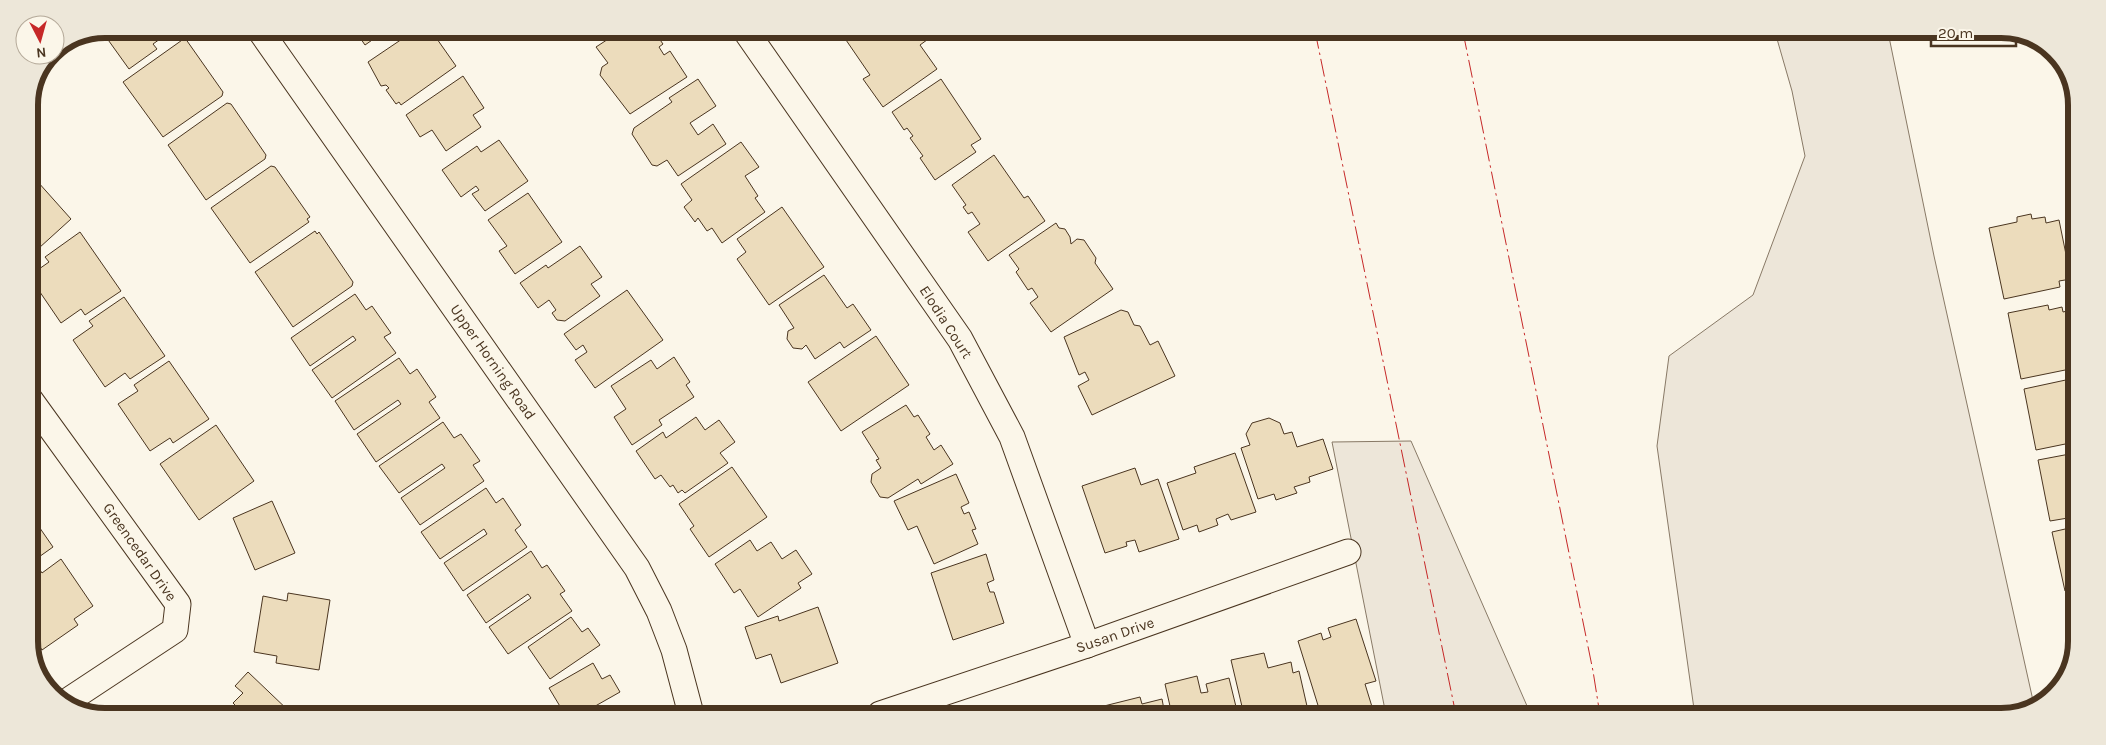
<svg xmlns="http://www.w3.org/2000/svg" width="2106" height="745" font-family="Karla,sans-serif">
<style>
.green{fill:#ede6d9;stroke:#887966}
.building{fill:#ecdcbc;stroke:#4a3520}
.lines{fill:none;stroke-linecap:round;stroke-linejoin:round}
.minor-casing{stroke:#4a3520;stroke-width:27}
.minor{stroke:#fbf6e9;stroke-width:25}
.power{stroke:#c62828;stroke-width:1;stroke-dasharray:18 4 2.5 4;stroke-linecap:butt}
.labels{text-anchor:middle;stroke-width:4;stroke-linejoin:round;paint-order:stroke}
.street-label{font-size:15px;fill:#4a3520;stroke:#fbf6e9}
.rim{fill:none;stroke:#4a3520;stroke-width:6}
</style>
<rect width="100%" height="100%" fill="#fbf6e9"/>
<g class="green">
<path d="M 1775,32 L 1888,32 L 1934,256 L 2034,705 L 2002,716 L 1695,716 L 1657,446 L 1669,356 L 1753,295 L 1805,156 L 1792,91 Z"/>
<path d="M 1411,441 L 1531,715 L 1386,715 L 1332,442 Z"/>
</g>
<g class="building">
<path d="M 104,29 L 174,29 L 153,44 L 157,49 L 129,69 L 101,30 Z"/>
<path d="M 354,29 L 388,29 L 365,45 Z"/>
<path d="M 399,29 L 450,29 L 437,39 L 456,66 L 401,105 L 399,102 L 396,104 L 386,90 L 389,88 L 386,85 L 381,86 L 368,62 L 405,37 Z"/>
<path d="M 622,30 L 653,30 L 663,44 L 659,47 L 664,55 L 670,51 L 687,77 L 630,114 L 600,75 L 602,67 L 608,63 L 596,47 Z"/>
<path d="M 838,30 L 852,30 L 842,37 Z"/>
<path d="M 860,30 L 927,30 L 931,37 L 920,45 L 937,69 L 883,107 L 863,79 L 870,75 L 846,40 Z"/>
<path d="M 185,38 L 223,92 L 222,96 L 163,137 L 123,82 Z"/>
<path d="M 463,76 L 484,108 L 473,115 L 481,127 L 446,151 L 432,130 L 420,137 L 406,115 Z"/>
<path d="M 698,79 L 716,106 L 690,123 L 698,135 L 713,124 L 726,144 L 678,176 L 667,160 L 657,166 L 652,165 L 632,134 L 634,128 L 672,102 L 669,98 Z"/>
<path d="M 941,79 L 981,139 L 971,145 L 976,152 L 935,180 L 920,158 L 923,156 L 910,138 L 913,136 L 907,128 L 904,130 L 892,112 Z"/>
<path d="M 227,103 L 231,104 L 266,155 L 265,159 L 206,200 L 168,145 Z"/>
<path d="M 499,140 L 528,181 L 485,211 L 472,194 L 479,190 L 476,186 L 461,197 L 442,170 L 477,146 L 481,152 Z"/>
<path d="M 741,142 L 759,167 L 745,176 L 758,196 L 755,198 L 765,212 L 722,243 L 712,228 L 707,231 L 698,218 L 695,222 L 684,207 L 692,200 L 681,184 Z"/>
<path d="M 994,155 L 1024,198 L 1028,196 L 1045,221 L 988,261 L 968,232 L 980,224 L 972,212 L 968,214 L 963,207 L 966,205 L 952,185 Z"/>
<path d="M 271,166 L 275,167 L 310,217 L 307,219 L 309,222 L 250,263 L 211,208 Z"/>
<path d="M 29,172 L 71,219 L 39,248 L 34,242 L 29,246 Z"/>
<path d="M 528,193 L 562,242 L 515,274 L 499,251 L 507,246 L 488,220 Z"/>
<path d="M 782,207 L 824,267 L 769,305 L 737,259 L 746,252 L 737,239 Z"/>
<path d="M 2031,214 L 2032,219 L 2045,217 L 2046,223 L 2059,220 L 2071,279 L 2059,281 L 2060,287 L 2004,299 L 1989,228 L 2017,222 L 2017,217 Z"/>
<path d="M 1056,223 L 1059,228 L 1065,229 L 1070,237 L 1071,244 L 1077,239 L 1084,240 L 1096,258 L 1095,263 L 1113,289 L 1051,332 L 1030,303 L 1038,297 L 1032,288 L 1028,290 L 1016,272 L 1019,269 L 1009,255 Z"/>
<path d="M 315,231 L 317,234 L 319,232 L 353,282 L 352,286 L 293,327 L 255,272 Z"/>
<path d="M 80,232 L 121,291 L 85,315 L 81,309 L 61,323 L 29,276 L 49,262 L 45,257 Z"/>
<path d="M 580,246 L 602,277 L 591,284 L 600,296 L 565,321 L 557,320 L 552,313 L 556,310 L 549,300 L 538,308 L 520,283 L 546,265 L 548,268 Z"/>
<path d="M 824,275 L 847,308 L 853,304 L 871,330 L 844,348 L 840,342 L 815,359 L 806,345 L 802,349 L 793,348 L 787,339 L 788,331 L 794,328 L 779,305 Z"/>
<path d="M 627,290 L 663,340 L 595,388 L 575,360 L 587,352 L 583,345 L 576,350 L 564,334 Z"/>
<path d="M 355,294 L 366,310 L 372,306 L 391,333 L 384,337 L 396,353 L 332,398 L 312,370 L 356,340 L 353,336 L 310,366 L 291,338 Z"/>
<path d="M 124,297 L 165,356 L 130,379 L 125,373 L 105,387 L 73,340 L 93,326 L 89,321 Z"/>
<path d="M 2048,305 L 2049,310 L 2062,307 L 2063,312 L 2075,309 L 2075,368 L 2021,379 L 2008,313 Z"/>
<path d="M 1121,310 L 1128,312 L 1134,325 L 1140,326 L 1150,345 L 1158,341 L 1175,376 L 1092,415 L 1078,386 L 1089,380 L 1085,372 L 1079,375 L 1064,337 Z"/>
<path d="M 876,336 L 909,385 L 841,431 L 808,382 Z"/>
<path d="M 674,357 L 690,382 L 686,385 L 694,397 L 659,420 L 662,425 L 632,445 L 614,417 L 626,409 L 611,386 L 651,360 L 657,369 Z"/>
<path d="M 399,358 L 410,374 L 417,369 L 436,397 L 429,402 L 440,418 L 376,462 L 357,434 L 401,404 L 398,400 L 354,430 L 335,401 Z"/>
<path d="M 169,361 L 209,419 L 173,443 L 170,438 L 150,451 L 118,404 L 138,391 L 134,385 Z"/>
<path d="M 2075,378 L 2075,442 L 2036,450 L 2024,389 Z"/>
<path d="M 906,405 L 914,417 L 918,415 L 930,434 L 926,437 L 934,450 L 941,445 L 953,464 L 921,484 L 918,479 L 888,498 L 880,497 L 871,482 L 872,474 L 881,468 L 876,460 L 879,459 L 862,432 Z"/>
<path d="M 696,417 L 705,430 L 719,420 L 735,442 L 720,453 L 728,463 L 685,493 L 682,490 L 678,493 L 673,485 L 670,487 L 661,475 L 655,479 L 636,451 L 663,432 L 666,438 Z"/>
<path d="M 1269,418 L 1280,423 L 1284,434 L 1292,432 L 1297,447 L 1323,439 L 1333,469 L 1309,477 L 1310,482 L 1294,487 L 1297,493 L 1276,500 L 1274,494 L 1258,499 L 1241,448 L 1250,445 L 1246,434 L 1252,423 Z"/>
<path d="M 443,422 L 454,438 L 461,434 L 480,461 L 473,465 L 484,481 L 420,525 L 401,498 L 445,468 L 442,464 L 399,493 L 379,466 Z"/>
<path d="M 216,425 L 254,481 L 199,520 L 160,464 Z"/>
<path d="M 1235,453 L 1256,512 L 1231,520 L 1228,514 L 1216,519 L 1218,525 L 1199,532 L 1197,525 L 1183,530 L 1167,483 L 1196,473 L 1194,467 Z"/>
<path d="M 2075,453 L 2074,517 L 2050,521 L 2038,460 Z"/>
<path d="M 732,467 L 767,517 L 709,557 L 690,529 L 694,526 L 679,504 Z"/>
<path d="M 1135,468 L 1141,485 L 1158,479 L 1179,539 L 1139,552 L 1135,540 L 1126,542 L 1127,546 L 1105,553 L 1082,486 Z"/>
<path d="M 956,474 L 969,503 L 961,507 L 964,514 L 969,512 L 976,529 L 972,530 L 978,544 L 934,564 L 917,526 L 908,530 L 894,501 Z"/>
<path d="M 486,488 L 496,503 L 503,498 L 521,525 L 515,530 L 527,547 L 463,591 L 444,563 L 487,534 L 484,529 L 440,559 L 421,532 Z"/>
<path d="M 272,501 L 295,553 L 255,570 L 233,518 Z"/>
<path d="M 35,521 L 53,547 L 29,564 L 29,525 Z"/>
<path d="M 2074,527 L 2074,590 L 2065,591 L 2052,532 Z"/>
<path d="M 750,540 L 757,551 L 771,542 L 782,559 L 796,550 L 812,574 L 798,583 L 801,588 L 758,617 L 740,589 L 734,593 L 715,564 Z"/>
<path d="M 531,551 L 542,568 L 547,565 L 565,591 L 560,594 L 572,611 L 508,654 L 489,627 L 531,598 L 528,594 L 486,623 L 467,595 Z"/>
<path d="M 986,554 L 994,580 L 987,583 L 990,592 L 994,592 L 1004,623 L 953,640 L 931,573 Z"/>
<path d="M 61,559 L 93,606 L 74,619 L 78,625 L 42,650 L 29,630 L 29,573 L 38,567 L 42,573 Z"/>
<path d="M 288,593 L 330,600 L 319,670 L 276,663 L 277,656 L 254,652 L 263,596 L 287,601 Z"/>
<path d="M 2074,601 L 2073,639 L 2068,602 Z"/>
<path d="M 818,607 L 838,663 L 781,683 L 771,654 L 756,659 L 745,627 L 778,616 L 779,621 Z"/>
<path d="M 571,617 L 582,632 L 588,628 L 600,645 L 550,679 L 528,647 Z"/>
<path d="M 1356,619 L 1376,681 L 1365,684 L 1373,710 L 1356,715 L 1353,715 L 1352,709 L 1332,715 L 1321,715 L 1298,641 L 1321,633 L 1323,640 L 1331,637 L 1328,628 Z"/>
<path d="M 1264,653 L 1268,668 L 1291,662 L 1293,673 L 1299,671 L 1309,715 L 1244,715 L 1231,660 Z"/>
<path d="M 593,663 L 602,679 L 610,675 L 620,692 L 583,713 L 564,713 L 549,688 Z"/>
<path d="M 248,672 L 291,713 L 243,713 L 233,703 L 243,693 L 235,686 Z"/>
<path d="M 1197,676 L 1201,693 L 1208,692 L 1206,684 L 1229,678 L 1238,715 L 1172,715 L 1165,684 Z"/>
<path d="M 1140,697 L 1142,704 L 1162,699 L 1165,715 L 1102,714 L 1100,707 Z"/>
<path d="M 231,706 L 238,713 L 225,713 Z"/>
</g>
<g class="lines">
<g class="minor-casing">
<g id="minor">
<path d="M 259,29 L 637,568 L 659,611 L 674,650 L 691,714"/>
<path d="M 745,30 L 960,339 L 1012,437 L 1087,645"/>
<path d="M 29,398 L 178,604 L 175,630 L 66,702"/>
<path d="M 880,714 L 1087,645 L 1348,552"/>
</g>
</g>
<use href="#minor" class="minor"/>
<g class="power">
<path d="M 1315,31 L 1456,715"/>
<path d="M 1463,32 L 1593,671 L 1600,715"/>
</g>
</g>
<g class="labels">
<g class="street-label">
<text transform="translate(946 322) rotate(57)" y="5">Elodia Court</text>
<text transform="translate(493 362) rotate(55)" y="5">Upper Horning Road</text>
<text transform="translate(140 552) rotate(55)" y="5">Greencedar Drive</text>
<text transform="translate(1115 635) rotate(-19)" y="5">Susan Drive</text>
</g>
</g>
<path d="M0 0H2106V745H0ZM105 38H2001A67 67 0 0 1 2068 105V641A67 67 0 0 1 2001 708H105A67 67 0 0 1 38 641V105A67 67 0 0 1 105 38Z" fill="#ede7d9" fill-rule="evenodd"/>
<path class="rim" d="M105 38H2001A67 67 0 0 1 2068 105V641A67 67 0 0 1 2001 708H105A67 67 0 0 1 38 641V105A67 67 0 0 1 105 38Z"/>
<g transform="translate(40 40) rotate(174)"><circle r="24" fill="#fbf6e9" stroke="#b4a999"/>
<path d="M0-4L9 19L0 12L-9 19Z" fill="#c62828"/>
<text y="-8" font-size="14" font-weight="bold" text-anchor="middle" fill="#4a3520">N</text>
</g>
<path d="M1931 38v8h85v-8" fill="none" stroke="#4a3520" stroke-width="2.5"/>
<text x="1938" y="38" font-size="15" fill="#4a3520" stroke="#fbf6e9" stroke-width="4" paint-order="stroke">20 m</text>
</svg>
